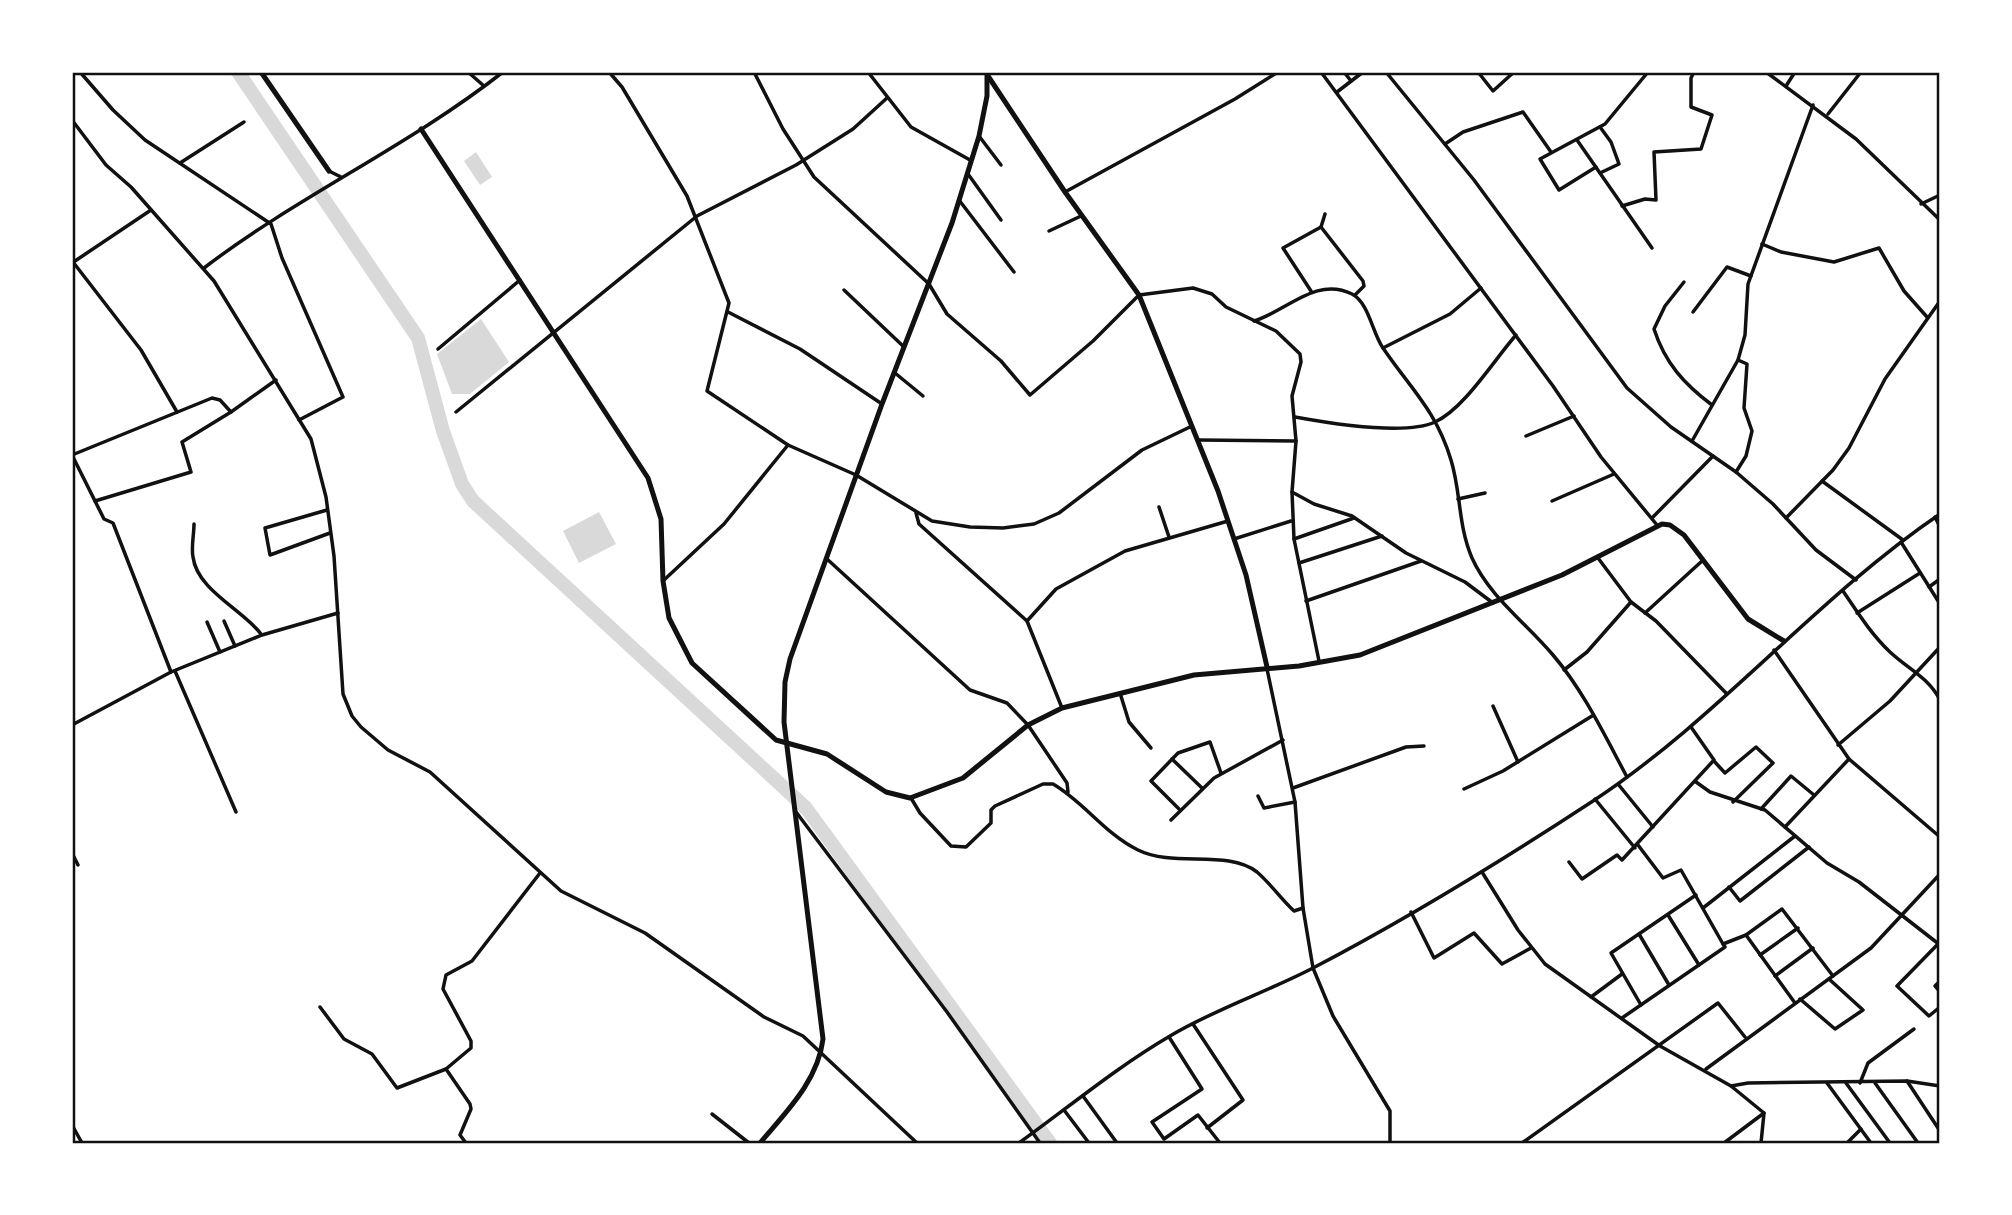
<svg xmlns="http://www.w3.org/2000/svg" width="2012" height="1215" font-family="'DejaVu Sans',sans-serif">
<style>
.water{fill:#d9d9d9}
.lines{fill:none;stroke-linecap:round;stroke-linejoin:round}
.river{stroke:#d9d9d9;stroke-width:14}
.minor{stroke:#111;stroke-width:3.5}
.tertiary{stroke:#111;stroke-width:5}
.secondary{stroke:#111;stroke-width:5}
.neatline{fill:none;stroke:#111;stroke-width:2.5}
</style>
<rect width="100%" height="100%" fill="#fff"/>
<g class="water">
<path d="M 476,152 L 492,177 L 480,185 L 464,161 Z"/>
<path d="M 481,319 L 509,362 L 470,394 L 452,394 L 437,354 Z"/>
<path d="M 599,512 L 616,544 L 579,563 L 563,531 Z"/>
</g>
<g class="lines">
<path class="river" d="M 238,72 L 418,338 L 443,431 L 462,484 L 473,501 L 806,808 L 1050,1143"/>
<g class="minor">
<path d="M 80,72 L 113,110 L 145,140 L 271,224 L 282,258 L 343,397 L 299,420"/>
<path d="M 468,72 L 484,86"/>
<path d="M 609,72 L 622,87 L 687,196 L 729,303 L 707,391 L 788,445 L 724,524 L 664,580"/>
<path d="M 754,72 L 783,129 L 814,177 L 929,284 L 947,314 L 1001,361 L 1030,395 L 1093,341 L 1139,295 L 1193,288 L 1212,294 L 1226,307 L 1276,331 L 1300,354 L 1301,362 L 1292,396 L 1296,441 L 1292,492 L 1314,504 L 1352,516 L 1406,553 L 1465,582 L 1493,603"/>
<path d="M 868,72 L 911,127 L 970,160"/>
<path d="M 1321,72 L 1553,386 L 1601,457 L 1657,525"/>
<path d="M 1344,72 L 1351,81"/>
<path d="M 1386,72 L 1474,180 L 1627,388 L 1671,427 L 1736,472 L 1773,504 L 1816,550 L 1856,580"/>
<path d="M 1478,72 L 1493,91 L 1514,72"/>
<path d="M 1766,72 L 1856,139 L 1940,220"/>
<path d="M 1786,86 L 1795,72"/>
<path d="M 1337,92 L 1363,72"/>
<path d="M 1828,114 L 1861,72"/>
<path d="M 72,120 L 106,165 L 131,187 L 214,281 L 311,439 L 326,497 L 334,556 L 343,694 L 352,716 L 361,727 L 388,750 L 430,772 L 561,891 L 645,933 L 764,1017 L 803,1036 L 917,1143"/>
<path d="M 1600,127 L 1611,142 L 1619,164 L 1600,173"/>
<path d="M 979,136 L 1001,165"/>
<path d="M 1577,140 L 1652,248"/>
<path d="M 1445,144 L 1463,132 L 1523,112 L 1551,152"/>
<path d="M 180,163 L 244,122"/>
<path d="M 1596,167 L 1559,190 L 1540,159 L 1605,124 L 1648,72"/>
<path d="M 329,171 L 341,177"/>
<path d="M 968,174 L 1001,220"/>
<path d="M 1065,192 L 1235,99 L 1278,72"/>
<path d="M 959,200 L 1014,272"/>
<path d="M 1921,204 L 1940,195"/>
<path d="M 1622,206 L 1645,199 L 1656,200 L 1654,152 L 1701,149 L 1712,115 L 1691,107 L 1691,78 L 1694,72"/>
<path d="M 1321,227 L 1325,214"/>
<path d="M 1049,231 L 1081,216"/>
<path d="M 1762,244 L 1781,252 L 1834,262 L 1879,248 L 1904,291 L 1927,317"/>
<path d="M 73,262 L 141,350 L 177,412"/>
<path d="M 72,263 L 151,210"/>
<path d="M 204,268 C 298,196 409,146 503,72"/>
<path d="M 1684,282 L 1665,306 L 1654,329 C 1665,363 1684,384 1712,405"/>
<path d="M 844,290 L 904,347"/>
<path d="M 1311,291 L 1283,248 L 1321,227 L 1363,281 L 1364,286 L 1355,295"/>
<path d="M 728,312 L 800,349 L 882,404"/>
<path d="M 1693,312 L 1727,267 L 1751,276"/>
<path d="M 1254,321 C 1287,311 1316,276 1352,294 C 1369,303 1372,332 1383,348 C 1410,388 1436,410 1451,460 C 1461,492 1458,526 1472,558 C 1489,596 1526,623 1553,655 C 1583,690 1605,736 1627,777"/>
<path d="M 1383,348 L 1450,314 L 1481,288"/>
<path d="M 438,349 L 520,280"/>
<path d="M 895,373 L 923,396"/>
<path d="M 456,412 L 697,216 L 796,165 L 853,129 L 887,98"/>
<path d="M 1295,417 C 1328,423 1405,436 1435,422 C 1464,409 1494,360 1516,335"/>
<path d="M 1526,436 L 1574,416"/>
<path d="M 1198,440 L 1296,441"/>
<path d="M 1692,441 L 1738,360 L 1745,335 L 1748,284 L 1813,105"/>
<path d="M 788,445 L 856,475 L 932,521 L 970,527 L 1003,528 L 1034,524 L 1059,513 L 1142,450 L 1192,426"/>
<path d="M 72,455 L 104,519 L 113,523 L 171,672"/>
<path d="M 72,455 L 212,398 L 220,400 L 231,412"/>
<path d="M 1736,472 L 1746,456 L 1752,431 L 1744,408 L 1747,364 L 1738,360"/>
<path d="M 1822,481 L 1903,540"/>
<path d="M 1292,492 L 1294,539 L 1319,661"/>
<path d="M 1458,499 L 1485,493"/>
<path d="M 95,501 L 191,472 L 182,442 L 231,412 L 276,380"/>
<path d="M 1552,501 L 1614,474"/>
<path d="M 1159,507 L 1169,537"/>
<path d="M 327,510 L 265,528 L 270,555 L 330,533"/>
<path d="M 916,513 L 919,524 L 1027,621 L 1062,708"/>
<path d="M 1653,517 L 1713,456"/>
<path d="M 1935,517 L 1940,527"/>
<path d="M 1786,518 L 1833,470 L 1849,448 L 1885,379 L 1940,301"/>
<path d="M 194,524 C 194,535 191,547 193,557 C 197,590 243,610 261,634"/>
<path d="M 1234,539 L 1291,521"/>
<path d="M 1294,539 L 1354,518"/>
<path d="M 1901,542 L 1940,604"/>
<path d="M 1598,558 L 1631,602 L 1656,621 L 1726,693"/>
<path d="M 827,559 L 970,690 L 1007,703 L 1028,725 L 1067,783 L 1068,792"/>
<path d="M 1299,563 L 1382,536"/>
<path d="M 1929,587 L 1940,579"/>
<path d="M 1843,591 C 1858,613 1871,634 1890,652 C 1908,669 1928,677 1940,700"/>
<path d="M 1306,601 L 1421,561"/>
<path d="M 1645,613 L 1702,561"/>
<path d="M 1857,613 L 1920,573"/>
<path d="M 224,621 L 235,646"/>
<path d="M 1027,621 L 1056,589 L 1125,551 L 1228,521"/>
<path d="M 207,622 L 220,652"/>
<path d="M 1774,650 L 1849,759 L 1940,837"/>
<path d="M 1267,669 L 1295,802 L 1303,908 L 1313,968 L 1333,1016 L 1390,1111 L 1390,1143"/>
<path d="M 1564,670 L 1587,652 L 1631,602"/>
<path d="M 175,671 L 236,812"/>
<path d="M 1120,693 L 1129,722 L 1151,748"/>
<path d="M 1493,706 L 1518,762"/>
<path d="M 72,725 L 171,672 L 262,635 L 338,613"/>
<path d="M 1838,745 L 1890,701 L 1940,647"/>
<path d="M 1172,759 L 1202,788"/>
<path d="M 1714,761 L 1725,773 L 1756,747 L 1773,763 L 1733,802"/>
<path d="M 1696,782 L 1710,792 L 1765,810 L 1827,863 L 1859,882 L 1940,945"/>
<path d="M 1618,784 L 1653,827"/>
<path d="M 1293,788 L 1406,747 L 1424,746"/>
<path d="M 1464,789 L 1503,771 L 1592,716"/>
<path d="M 1258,796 L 1264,808 L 1295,802"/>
<path d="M 911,798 L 920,813 L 951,846 L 966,847 L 991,823 L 991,810 L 995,806 L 1043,784 L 1053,784 C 1084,802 1105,834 1138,850 C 1174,868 1227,849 1257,872 C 1270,883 1281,899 1294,911 L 1303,908"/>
<path d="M 1595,799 L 1635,848"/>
<path d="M 1179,809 L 1151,781 L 1178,753 L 1210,742 L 1221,773"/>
<path d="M 1761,809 L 1791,776 L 1814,795"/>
<path d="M 796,812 L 947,1012 L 1040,1143"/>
<path d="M 1171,820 L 1214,778 L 1283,740"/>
<path d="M 1785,827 L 1849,759"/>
<path d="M 1638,845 L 1663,878 L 1681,870 L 1723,944"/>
<path d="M 72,853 L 78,865"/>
<path d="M 1569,862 L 1582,879 L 1617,855 L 1622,860 L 1714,760 L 1691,727"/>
<path d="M 1482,872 L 1518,930 L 1545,964 L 1660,1046 L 1731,1086 L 1764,1113 L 1761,1143"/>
<path d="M 1729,887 L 1740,901 L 1809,847"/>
<path d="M 1703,908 L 1795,836"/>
<path d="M 1411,912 L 1434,958 L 1474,933 L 1502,964 L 1531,948"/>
<path d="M 1668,915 L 1699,965"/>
<path d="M 1639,934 L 1669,985"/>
<path d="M 1746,935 L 1795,1003"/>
<path d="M 1938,944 L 1897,986 L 1929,1016 L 1940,1007"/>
<path d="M 1760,955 L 1798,928"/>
<path d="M 1775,976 L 1813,948"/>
<path d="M 1940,981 L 1935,986 L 1940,992"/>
<path d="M 1591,997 L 1622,974"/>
<path d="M 1800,999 L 1835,1029 L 1863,1010 L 1829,979"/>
<path d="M 1641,1005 L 1611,953 L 1696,895"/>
<path d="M 320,1007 L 344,1039 L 372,1054 L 397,1088 L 446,1069"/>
<path d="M 1622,1018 L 1725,947 L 1723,944 L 1746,935 L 1782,909 L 1833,976"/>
<path d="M 1193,1024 L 1243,1100 L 1207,1128"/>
<path d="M 1169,1037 L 1202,1089 L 1152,1122 L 1164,1139 L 1198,1115 L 1220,1143"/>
<path d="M 1706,1069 L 1871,948 L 1940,874"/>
<path d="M 1907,1081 L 1940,1131"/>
<path d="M 1827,1083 L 1871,1143"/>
<path d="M 1846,1083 L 1890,1143"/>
<path d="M 1860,1083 L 1868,1063 L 1914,1029"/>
<path d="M 1875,1083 L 1918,1143"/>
<path d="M 1731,1086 L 1748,1083 L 1907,1081 L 1940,1086"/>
<path d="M 1083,1096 L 1117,1143"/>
<path d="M 1064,1110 L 1089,1143"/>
<path d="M 712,1114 L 749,1143"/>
<path d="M 72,1125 L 82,1143"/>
<path d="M 466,1143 L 460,1135 L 471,1109 L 470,1104 L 446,1069 L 471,1048 L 471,1041 L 443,989 L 446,975 L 472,961 L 540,873"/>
<path d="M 1019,1143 C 1069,1107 1117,1067 1170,1036 C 1215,1009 1267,992 1313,968 C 1409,918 1503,860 1593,801 C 1719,718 1816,598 1940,514"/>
<path d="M 1522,1143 L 1718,1003 L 1745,1037"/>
<path d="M 1724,1143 L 1764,1113"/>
<path d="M 1847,1143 L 1861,1129"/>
</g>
<g class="tertiary">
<path d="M 261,72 L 329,171"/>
<path d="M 988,76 L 1065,192 L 1139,295 L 1218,491 L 1246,575 L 1267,667"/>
<path d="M 421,129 L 648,478 L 661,519 L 663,581 L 669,618 L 692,663 L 776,740 L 827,754 L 886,792 L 910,798 L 963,778 L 1028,725 L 1062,708 L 1194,675 L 1299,666 L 1360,655 L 1562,575 L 1662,524 L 1670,525 L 1684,535 L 1748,619 L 1784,641"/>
</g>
<path class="secondary" d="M 760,1143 C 786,1112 818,1081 823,1039 L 784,722 L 785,682 L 790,659 L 882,404 L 952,223 L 979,136 L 987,96 L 987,72"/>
</g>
<rect width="2012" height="1215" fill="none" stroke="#ffffff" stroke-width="147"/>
<rect x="74" y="74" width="1864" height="1068" class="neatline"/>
</svg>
